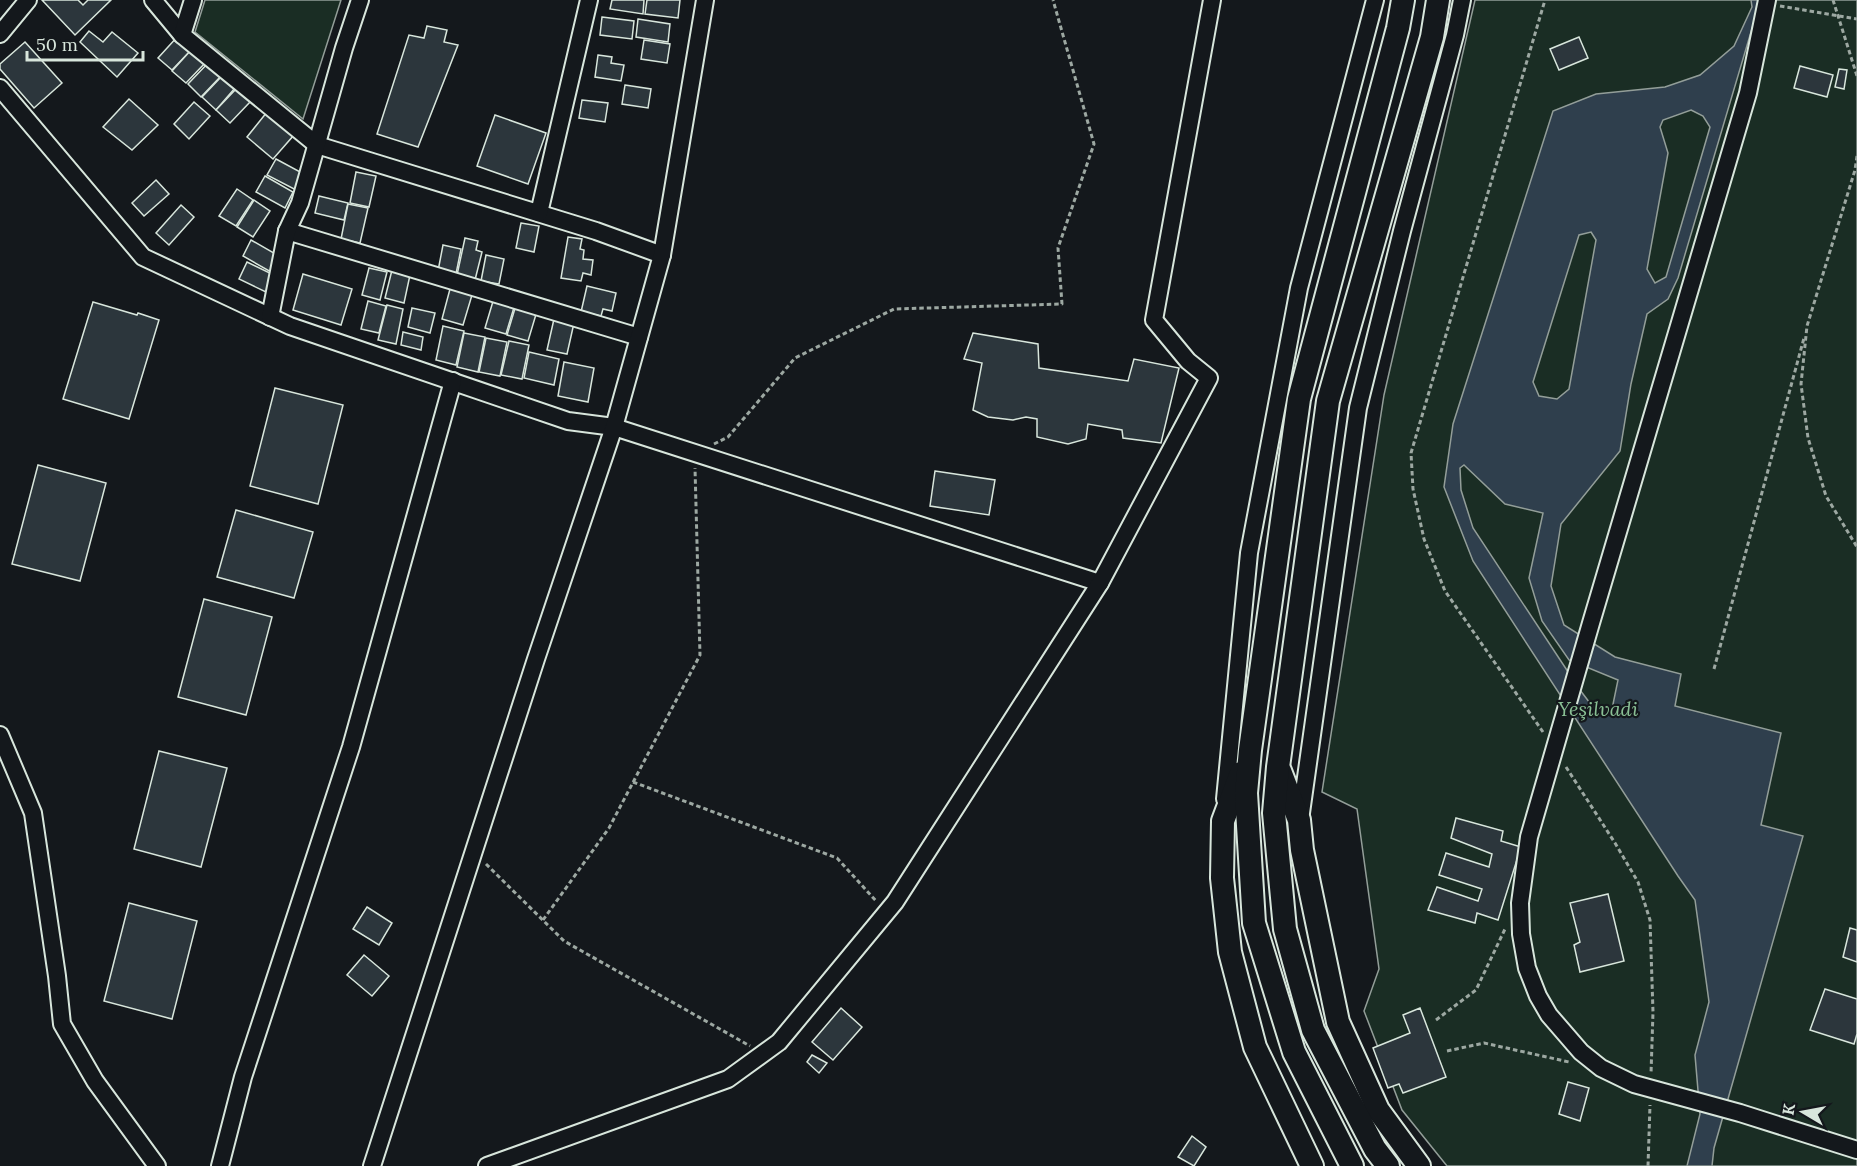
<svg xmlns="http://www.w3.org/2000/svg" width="1857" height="1166" font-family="Lora,serif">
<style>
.green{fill:#1a2d24;stroke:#939e99;stroke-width:1.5}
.water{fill:#2f3f4d;stroke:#939e99;stroke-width:1.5;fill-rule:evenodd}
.building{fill:#2c363c;stroke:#d8e6dc;stroke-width:1.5}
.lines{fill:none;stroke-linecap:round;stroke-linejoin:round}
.minor-casing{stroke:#d8e6dc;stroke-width:20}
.major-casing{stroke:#d8e6dc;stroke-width:26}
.path{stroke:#9da8a2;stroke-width:3;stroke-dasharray:4.5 3;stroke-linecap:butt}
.minor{stroke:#14181c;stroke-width:16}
.major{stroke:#14181c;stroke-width:22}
.labels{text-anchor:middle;stroke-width:4.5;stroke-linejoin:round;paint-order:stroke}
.park-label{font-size:20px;font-style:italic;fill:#8ac095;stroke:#14181c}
</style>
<rect width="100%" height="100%" fill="#14181c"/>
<g class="green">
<path d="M 205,0 L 341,0 L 303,119 L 195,32 Z"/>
<path d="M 1475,0 L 1857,0 L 1857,1166 L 1447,1166 L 1402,1110 L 1364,1011 L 1379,969 L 1357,809 L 1322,792 L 1384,395 Z"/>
</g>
<path class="water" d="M 1751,0 L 1759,0 L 1759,5 L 1678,278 L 1668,299 L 1647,314 L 1631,384 L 1620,451 L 1561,524 L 1551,586 L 1564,625 L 1615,657 L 1681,674 L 1675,706 L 1781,733 L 1761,825 L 1803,836 L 1714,1148 L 1712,1166 L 1687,1166 L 1700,1114 L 1695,1055 L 1709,1002 L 1695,900 L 1678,876 L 1473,561 L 1444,487 L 1453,424 L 1553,111 L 1596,94 L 1665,87 L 1700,75 L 1734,46 L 1752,7 ZM 1691,110 L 1703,116 L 1710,127 L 1666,277 L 1655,283 L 1647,269 L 1668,153 L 1660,127 L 1663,120 ZM 1591,232 L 1596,240 L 1569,389 L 1557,399 L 1539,396 L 1533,382 L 1579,235 ZM 1464,465 L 1505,504 L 1543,513 L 1529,578 L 1542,621 L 1569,660 L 1618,680 L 1611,714 L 1599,715 L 1580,690 L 1473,528 L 1461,490 L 1460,468 Z"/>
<g class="building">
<path d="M 42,0 L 78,0 L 83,5 L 88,0 L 111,0 L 75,35 Z"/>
<path d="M 612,0 L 644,0 L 643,14 L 610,9 Z"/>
<path d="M 647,0 L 680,0 L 678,18 L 645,14 Z"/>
<path d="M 602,17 L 634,21 L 632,39 L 600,35 Z"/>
<path d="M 638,19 L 670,24 L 668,42 L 636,37 Z"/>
<path d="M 427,26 L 447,30 L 444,42 L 458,45 L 418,147 L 377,134 L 409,35 L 424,38 Z"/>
<path d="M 89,31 L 103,42 L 112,32 L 138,53 L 117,77 L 80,42 Z"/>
<path d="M 178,36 L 192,49 L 172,70 L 158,58 Z"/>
<path d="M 1579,37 L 1588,58 L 1559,70 L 1550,49 Z"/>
<path d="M 644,40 L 670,44 L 667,63 L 641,59 Z"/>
<path d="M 25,42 L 62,83 L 34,108 L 0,69 L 0,64 Z"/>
<path d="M 192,49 L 206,62 L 186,83 L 172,71 Z"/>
<path d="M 598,55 L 612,57 L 611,63 L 624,65 L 621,81 L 595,77 Z"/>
<path d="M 208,63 L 221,76 L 201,97 L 188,84 Z"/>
<path d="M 1800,66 L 1833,75 L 1827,97 L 1794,88 Z"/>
<path d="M 1839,69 L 1847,70 L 1844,89 L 1835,87 Z"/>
<path d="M 222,76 L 235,88 L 216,110 L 202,97 Z"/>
<path d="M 625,85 L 651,89 L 648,108 L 622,104 Z"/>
<path d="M 236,89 L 250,102 L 230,123 L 216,110 Z"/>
<path d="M 129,99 L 158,125 L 132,150 L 103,127 Z"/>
<path d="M 582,100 L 608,103 L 605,122 L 579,118 Z"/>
<path d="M 194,102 L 210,116 L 189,139 L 174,124 Z"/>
<path d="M 267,112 L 294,135 L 273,159 L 247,137 Z"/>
<path d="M 495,115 L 546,133 L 528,184 L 477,166 Z"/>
<path d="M 276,159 L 304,174 L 296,190 L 267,175 Z"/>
<path d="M 356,172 L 376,176 L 369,207 L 350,203 Z"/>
<path d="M 265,176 L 293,192 L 285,208 L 256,192 Z"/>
<path d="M 156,180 L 169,194 L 144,216 L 132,203 Z"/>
<path d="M 237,189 L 253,200 L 236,226 L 219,216 Z"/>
<path d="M 319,196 L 348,203 L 344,220 L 315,213 Z"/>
<path d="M 254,200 L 270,211 L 253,237 L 237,227 Z"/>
<path d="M 348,204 L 368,208 L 360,243 L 341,239 Z"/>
<path d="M 181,205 L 194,217 L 169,245 L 156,233 Z"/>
<path d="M 521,223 L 539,226 L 534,252 L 516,248 Z"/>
<path d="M 568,237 L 582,239 L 580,249 L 584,250 L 583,259 L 593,260 L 591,275 L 583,273 L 581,281 L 561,278 Z"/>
<path d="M 465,238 L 478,241 L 476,250 L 482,252 L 475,280 L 457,275 Z"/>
<path d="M 251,240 L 279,256 L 271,272 L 243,256 Z"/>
<path d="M 443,245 L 461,249 L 456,274 L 438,271 Z"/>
<path d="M 486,255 L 504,259 L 499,284 L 481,281 Z"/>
<path d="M 247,262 L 276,276 L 268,293 L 239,279 Z"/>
<path d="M 369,268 L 387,272 L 380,300 L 362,295 Z"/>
<path d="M 392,270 L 410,275 L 404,303 L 385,298 Z"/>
<path d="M 303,274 L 352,289 L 341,325 L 293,310 Z"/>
<path d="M 587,286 L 616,293 L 612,311 L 603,309 L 601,316 L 581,312 Z"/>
<path d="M 450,289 L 472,295 L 463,325 L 442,319 Z"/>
<path d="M 494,298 L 515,304 L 506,334 L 485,328 Z"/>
<path d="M 368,301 L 386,306 L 379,333 L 361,329 Z"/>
<path d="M 93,302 L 137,315 L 138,313 L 159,320 L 129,419 L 63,399 Z"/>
<path d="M 387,305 L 403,309 L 396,344 L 378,340 Z"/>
<path d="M 516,305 L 537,311 L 528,341 L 507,335 Z"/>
<path d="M 412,308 L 435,313 L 430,333 L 408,327 Z"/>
<path d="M 554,319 L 574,323 L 567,354 L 547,350 Z"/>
<path d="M 443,326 L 464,331 L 456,365 L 436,360 Z"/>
<path d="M 403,332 L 423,337 L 421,350 L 401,345 Z"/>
<path d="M 464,333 L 485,337 L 478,372 L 457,367 Z"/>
<path d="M 973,333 L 1038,344 L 1039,368 L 1128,381 L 1134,359 L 1179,368 L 1161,443 L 1123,438 L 1122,430 L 1088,424 L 1086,439 L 1068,444 L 1037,437 L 1037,419 L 1026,417 L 1013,420 L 988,417 L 973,410 L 982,363 L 964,359 Z"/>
<path d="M 486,338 L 507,342 L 500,376 L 479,372 Z"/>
<path d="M 509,341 L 529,345 L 522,379 L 501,375 Z"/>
<path d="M 529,352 L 559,359 L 554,385 L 524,378 Z"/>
<path d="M 564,362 L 594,368 L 588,402 L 558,396 Z"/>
<path d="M 275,388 L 343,405 L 318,504 L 250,486 Z"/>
<path d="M 38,465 L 106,483 L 80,581 L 12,564 Z"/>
<path d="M 935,471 L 995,480 L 989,515 L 930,506 Z"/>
<path d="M 236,510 L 313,532 L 294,598 L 217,577 Z"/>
<path d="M 204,599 L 272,617 L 246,715 L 178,697 Z"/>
<path d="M 159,751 L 227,768 L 201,867 L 134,849 Z"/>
<path d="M 1456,818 L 1503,831 L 1501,841 L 1521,847 L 1498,920 L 1477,913 L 1475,923 L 1428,910 L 1437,887 L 1478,901 L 1482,889 L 1439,875 L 1446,853 L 1489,867 L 1492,854 L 1451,838 Z"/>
<path d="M 1608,894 L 1624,961 L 1580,972 L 1574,945 L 1580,942 L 1570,903 Z"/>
<path d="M 129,903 L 197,921 L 172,1019 L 104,1001 Z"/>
<path d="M 367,907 L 392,923 L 379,945 L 353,929 Z"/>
<path d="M 1850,928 L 1857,930 L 1857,962 L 1843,957 Z"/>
<path d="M 364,955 L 389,976 L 372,996 L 347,975 Z"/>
<path d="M 1825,989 L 1857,999 L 1857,1034 L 1854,1044 L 1810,1030 Z"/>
<path d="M 841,1008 L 862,1027 L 833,1060 L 812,1042 Z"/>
<path d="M 1420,1008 L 1446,1077 L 1403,1093 L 1399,1084 L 1388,1088 L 1373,1048 L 1410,1033 L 1403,1015 Z"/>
<path d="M 812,1055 L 827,1063 L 819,1073 L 807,1062 Z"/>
<path d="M 1568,1082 L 1589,1088 L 1580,1121 L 1559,1114 Z"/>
<path d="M 1192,1136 L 1206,1147 L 1194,1166 L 1178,1157 Z"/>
</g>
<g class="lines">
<g class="minor-casing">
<g id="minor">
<path d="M 153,0 L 182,35"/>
<path d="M 193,0 L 182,35 L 317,145 L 596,231 L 662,255"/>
<path d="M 1767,0 L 1748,93 L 1591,623 L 1529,837 L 1520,903 L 1521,934 L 1527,968 L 1538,996 L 1549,1015 L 1581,1052 L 1601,1068 L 1634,1084 L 1740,1113 L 1857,1150"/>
<path d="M 0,34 L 28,0"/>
<path d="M 0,88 L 143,257 L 290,326 L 568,421 L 614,427 L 1100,583"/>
<path d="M 539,213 L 589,0"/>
<path d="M 287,231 L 639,337"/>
<path d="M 270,317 L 287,231 L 300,203 L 344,48 L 360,0"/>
<path d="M 0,735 L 33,813 L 57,976 L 62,1024 L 95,1081 L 157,1166"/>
<path d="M 1225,799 L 1249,553 L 1299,288 L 1375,0"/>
<path d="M 1300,820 L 1358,408 L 1402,231 L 1455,35 L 1462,0"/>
<path d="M 220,1166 L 243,1077 L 351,747 L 453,381"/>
<path d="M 372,1166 L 536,659 L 614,427 L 662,255 L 705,0"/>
<path d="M 487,1166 L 728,1079 L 779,1042 L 895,902 L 1100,583 L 1209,378 L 1188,361 L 1154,320 L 1212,0"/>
</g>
</g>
<g class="major-casing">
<g id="major">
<path d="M 1280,771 L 1299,820 L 1302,850 L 1338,1022 L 1378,1110 L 1419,1166"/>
<path d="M 1241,773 L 1223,821 L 1222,878 L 1230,952 L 1255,1047 L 1312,1166"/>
<path d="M 1352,1166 L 1294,1052 L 1254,923 L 1246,793 L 1250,750 L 1299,399 L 1398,28 L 1403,0"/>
<path d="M 1388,1166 L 1375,1149 L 1313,1030 L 1285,929 L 1274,813 L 1278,767 L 1328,401 L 1432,37 L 1438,0"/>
</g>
</g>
<g class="path">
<path d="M 1833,0 L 1857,76"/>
<path d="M 1780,6 L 1857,19"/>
<path d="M 1857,156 L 1855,170 L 1807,326 L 1801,384 L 1808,438 L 1826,496 L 1857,547"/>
<path d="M 714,444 L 728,437 L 795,358 L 894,309 L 1062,304 L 1058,248 L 1094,144 L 1053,0"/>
<path d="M 1714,669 L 1804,338"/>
<path d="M 1543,732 L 1445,591 L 1424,539 L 1413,489 L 1411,453 L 1545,0"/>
<path d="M 1566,767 L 1615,843 L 1638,882 L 1650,920 L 1653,1012 L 1651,1074"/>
<path d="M 633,782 L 837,858 L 877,902"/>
<path d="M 486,864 L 564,941 L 750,1046"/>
<path d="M 543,920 L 609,828 L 700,655 L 695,468"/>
<path d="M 1436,1020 L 1476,990 L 1505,929"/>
<path d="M 1447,1051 L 1484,1043 L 1569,1062"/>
<path d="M 1648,1166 L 1650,1105"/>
</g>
<use href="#minor" class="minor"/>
<use href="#major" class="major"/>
</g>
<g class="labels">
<g class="park-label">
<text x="1598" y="716">Yeşilvadi</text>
</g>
</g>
<g transform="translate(1803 1112) rotate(280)" stroke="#14181c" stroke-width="4.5" paint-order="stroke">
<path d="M0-4.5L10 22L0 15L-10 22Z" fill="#d8e6dc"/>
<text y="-9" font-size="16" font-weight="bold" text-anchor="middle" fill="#d8e6dc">K</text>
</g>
<path d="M27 51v9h116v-9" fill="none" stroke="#d8e6dc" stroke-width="3"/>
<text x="36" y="51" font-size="18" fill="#d8e6dc" stroke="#14181c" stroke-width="4.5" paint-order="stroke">50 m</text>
</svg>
